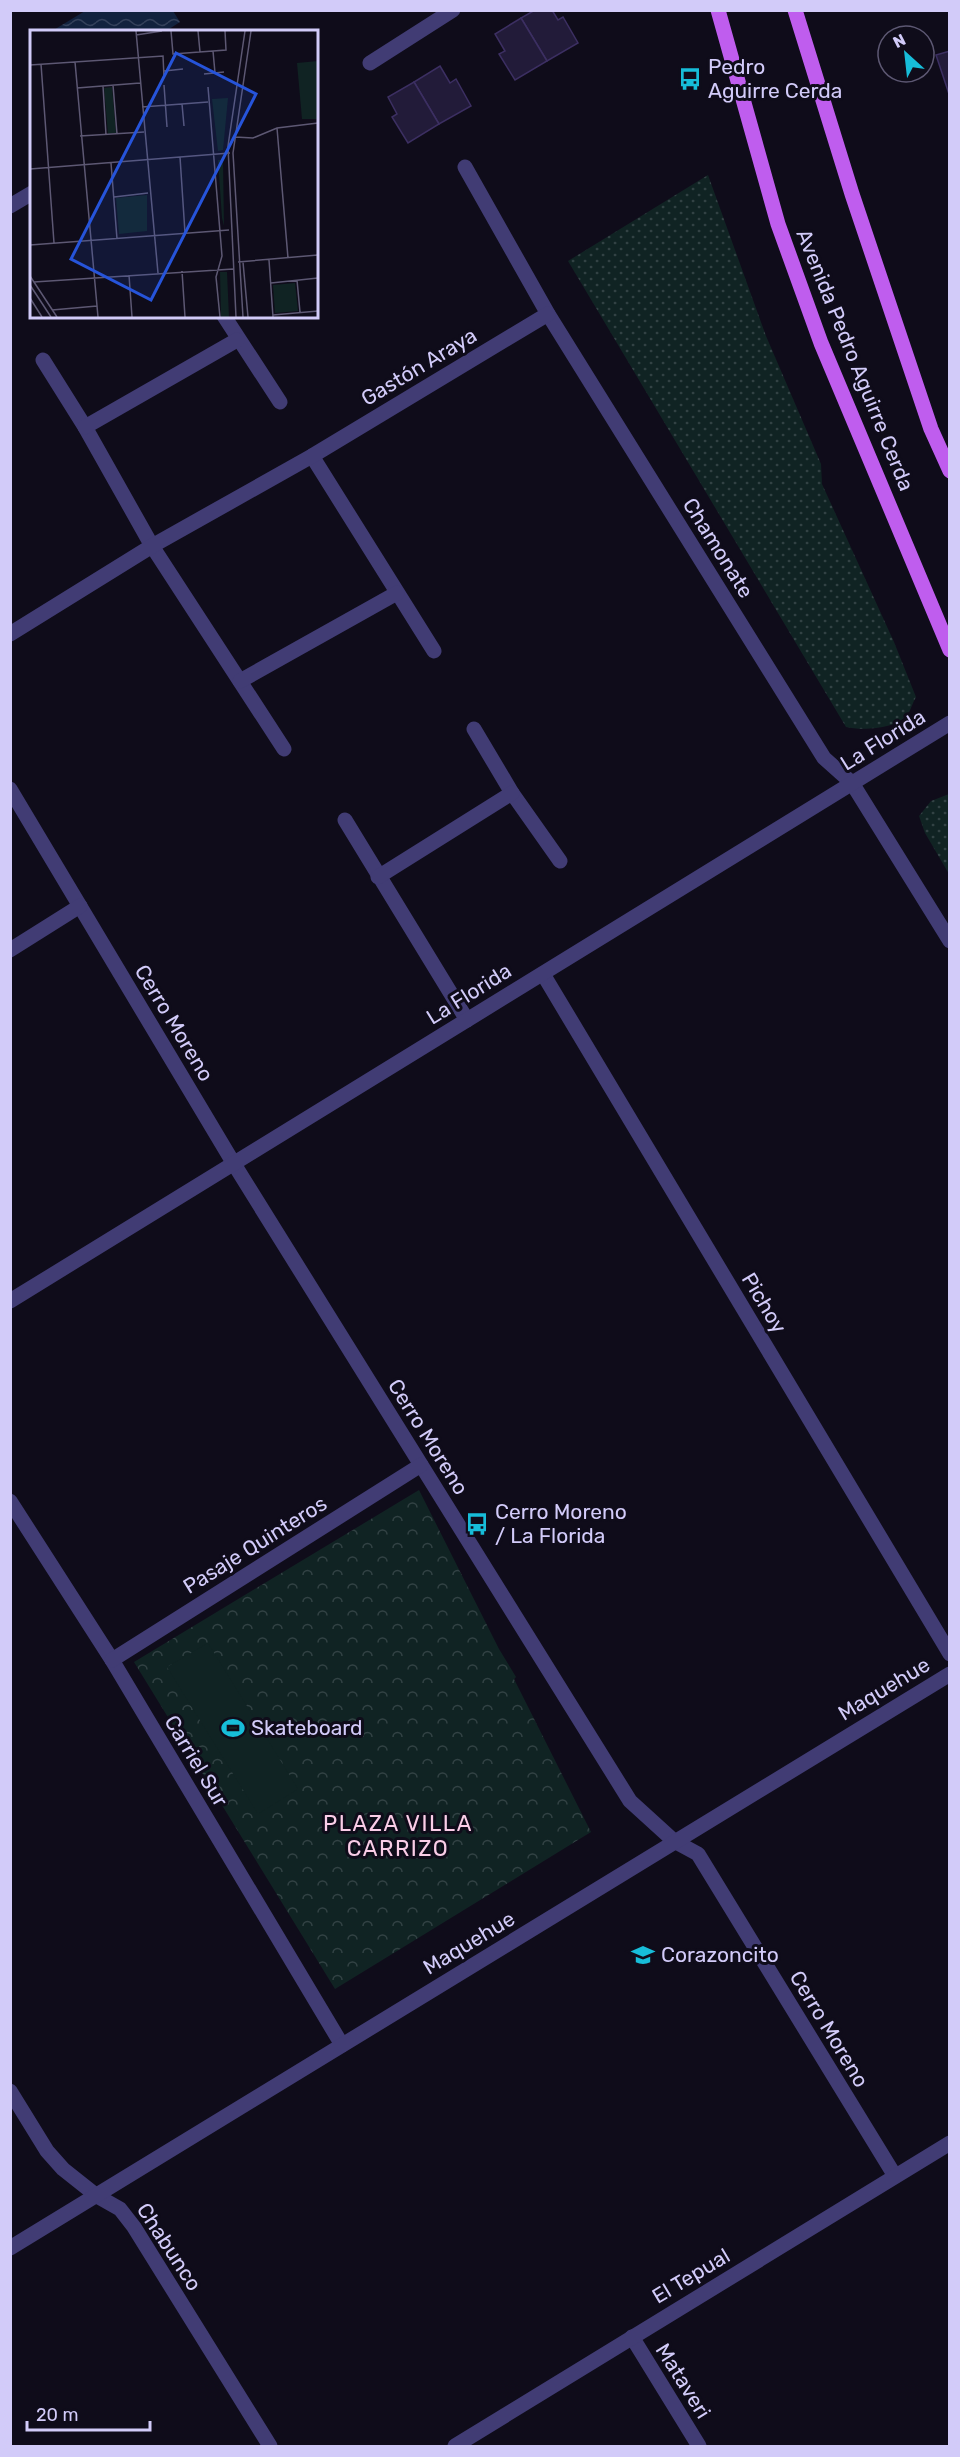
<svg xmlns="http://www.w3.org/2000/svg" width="960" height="2457" font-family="Rubik,sans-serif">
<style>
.grass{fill:url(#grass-dots)}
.park{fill:url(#park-crowns)}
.pitch{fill:#102323}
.water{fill:url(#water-waves)}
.building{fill:#221b39;stroke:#3c2f62;stroke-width:1.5}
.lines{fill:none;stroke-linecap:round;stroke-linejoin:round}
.lane{stroke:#413c74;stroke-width:15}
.street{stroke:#413c74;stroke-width:15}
.primary{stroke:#bf5dee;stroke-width:15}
.labels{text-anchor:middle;stroke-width:6;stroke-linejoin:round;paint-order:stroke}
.poi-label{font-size:21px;fill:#d2cbf9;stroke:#0f0c1a;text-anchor:start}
.street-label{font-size:21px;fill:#d2cbf9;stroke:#0f0c1a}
.neighbourhood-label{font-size:22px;letter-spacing:1.5px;fill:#facde7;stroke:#0f0c1a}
.inset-road{fill:none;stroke:#5d5873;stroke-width:1.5}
.view{fill:#2654da;fill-opacity:0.15;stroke:#2654da;stroke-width:3}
.inset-edge{fill:none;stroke:#d2cbf9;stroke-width:3}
</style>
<defs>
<pattern id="grass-dots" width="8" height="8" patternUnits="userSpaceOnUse" patternTransform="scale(1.5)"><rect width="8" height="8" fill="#102323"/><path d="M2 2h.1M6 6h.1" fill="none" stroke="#324244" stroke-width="1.8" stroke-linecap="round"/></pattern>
<pattern id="park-crowns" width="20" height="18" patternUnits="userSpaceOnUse" patternTransform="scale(1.5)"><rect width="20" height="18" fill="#102323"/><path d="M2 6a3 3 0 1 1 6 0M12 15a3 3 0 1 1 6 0" fill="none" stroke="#324244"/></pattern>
<pattern id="water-waves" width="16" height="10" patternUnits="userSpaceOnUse" patternTransform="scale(1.5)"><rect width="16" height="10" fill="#12223e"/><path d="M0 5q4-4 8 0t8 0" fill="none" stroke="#34415b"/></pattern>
</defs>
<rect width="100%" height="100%" fill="#0f0c1a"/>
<g class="grass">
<path d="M 708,175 L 766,336 L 821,464 L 822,484 L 894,642 L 916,697 C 913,702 911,709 908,714 C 897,729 862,731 846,727 L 568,261 Z"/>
<path d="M 949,794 L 949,874 L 925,833 L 919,816 L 931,801 Z"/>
</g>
<path class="park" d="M 419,1490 L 499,1649 L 516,1677 L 514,1679 L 591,1832 L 335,1989 L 134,1662 Z"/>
<path class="pitch" d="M 208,1643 L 298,1789 L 258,1814 L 167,1667 Z"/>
<path class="water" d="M 85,11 L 173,11 L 180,22 L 166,31 L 52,31 Z"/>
<g class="building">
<path d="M 535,10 L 552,10 L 558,20 L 563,17 L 578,43 L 547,61 L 521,18 Z"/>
<path d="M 521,18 L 547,61 L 515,80 L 499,54 L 505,51 L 495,34 Z"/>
<path d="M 950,51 L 950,97 L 936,55 Z"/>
<path d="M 440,66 L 450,83 L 456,79 L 471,106 L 439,124 L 414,82 Z"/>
<path d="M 414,82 L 439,124 L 408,143 L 392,117 L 397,114 L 388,97 Z"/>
</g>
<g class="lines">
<g class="lane">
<path d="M 474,729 L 512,793 L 560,861"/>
<path d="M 345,820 L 467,1020"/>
<path d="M 378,877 L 512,793"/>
</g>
<g class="street">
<path d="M 370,63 L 453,10"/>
<path d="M 465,167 L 548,314 L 824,758 L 852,783 L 950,941"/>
<path d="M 10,206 L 32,193"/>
<path d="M 224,316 L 280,402"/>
<path d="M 43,360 L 85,427 L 152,546 L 284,749"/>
<path d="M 85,427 L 237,340"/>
<path d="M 312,456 L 434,651"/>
<path d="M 10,634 L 152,546 L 312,456 L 548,314"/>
<path d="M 240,681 L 397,593"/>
<path d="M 10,789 L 234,1164 L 630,1801 L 674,1841 L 698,1854 L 895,2176"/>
<path d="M 10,950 L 80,906"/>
<path d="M 543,974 L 950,1654"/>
<path d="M 10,1301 L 950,723"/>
<path d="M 10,1501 L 112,1660 L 342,2045"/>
<path d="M 112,1660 L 421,1465"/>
<path d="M 10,2091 L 47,2151 L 63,2169 L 97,2196 L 120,2209 L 134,2227 L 270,2446"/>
<path d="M 10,2248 L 950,1674"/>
<path d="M 632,2337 L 699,2446"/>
<path d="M 455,2446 L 950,2143"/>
</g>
<g class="primary">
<path d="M 718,10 L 778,224 L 821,343 L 950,650"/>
<path d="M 795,10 L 852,194 L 931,429 L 950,471"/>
</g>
</g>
<defs>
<g id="bus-bare" transform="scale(1.8)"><path d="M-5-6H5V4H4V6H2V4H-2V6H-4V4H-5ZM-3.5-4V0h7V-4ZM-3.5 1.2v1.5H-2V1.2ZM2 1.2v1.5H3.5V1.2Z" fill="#17bdd9" stroke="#0f0c1a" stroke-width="2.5" paint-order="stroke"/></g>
<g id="stadium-bare" transform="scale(1.8)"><path d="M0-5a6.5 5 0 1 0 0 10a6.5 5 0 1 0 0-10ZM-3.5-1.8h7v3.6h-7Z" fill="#17bdd9" stroke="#0f0c1a" stroke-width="2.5" paint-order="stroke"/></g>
<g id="school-bare" transform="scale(1.8)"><path d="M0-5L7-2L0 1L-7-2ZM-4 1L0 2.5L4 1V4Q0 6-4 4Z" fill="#17bdd9" stroke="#0f0c1a" stroke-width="2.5" paint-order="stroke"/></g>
</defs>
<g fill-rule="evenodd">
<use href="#bus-bare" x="690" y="79"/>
<use href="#bus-bare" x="477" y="1524"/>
<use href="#stadium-bare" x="233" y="1728"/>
<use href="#school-bare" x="643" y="1955"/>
</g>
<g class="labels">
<g class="poi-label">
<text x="708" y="74">Pedro<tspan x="708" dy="24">Aguirre Cerda</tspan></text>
<text x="495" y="1519">Cerro Moreno<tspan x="495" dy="24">/ La Florida</tspan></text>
<text x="251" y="1735">Skateboard</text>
<text x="661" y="1962">Corazoncito</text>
</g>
<g class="street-label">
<text transform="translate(855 360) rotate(68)" y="7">Avenida Pedro Aguirre Cerda</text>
<text transform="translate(419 367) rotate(-31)" y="7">Gastón Araya</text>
<text transform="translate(718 548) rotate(58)" y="7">Chamonate</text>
<text transform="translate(883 740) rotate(-32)" y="7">La Florida</text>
<text transform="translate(469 994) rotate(-32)" y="7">La Florida</text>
<text transform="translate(174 1023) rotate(59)" y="7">Cerro Moreno</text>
<text transform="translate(764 1303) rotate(59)" y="7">Pichoy</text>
<text transform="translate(428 1437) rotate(58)" y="7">Cerro Moreno</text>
<text transform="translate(255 1545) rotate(-32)" y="7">Pasaje Quinteros</text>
<text transform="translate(884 1689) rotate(-31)" y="7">Maquehue</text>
<text transform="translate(196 1761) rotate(59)" y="7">Carriel Sur</text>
<text transform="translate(469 1943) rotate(-31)" y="7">Maquehue</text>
<text transform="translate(829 2029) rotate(59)" y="7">Cerro Moreno</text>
<text transform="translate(169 2247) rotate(57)" y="7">Chabunco</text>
<text transform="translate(691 2276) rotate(-31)" y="7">El Tepual</text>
<text transform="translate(683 2381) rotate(58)" y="7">Mataveri</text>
</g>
<g class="neighbourhood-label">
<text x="398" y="1831">PLAZA VILLA<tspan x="398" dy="25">CARRIZO</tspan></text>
</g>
</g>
<g transform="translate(30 30)">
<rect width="288" height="288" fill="#0f0c1a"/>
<path d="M 82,57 L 86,103 L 78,104 L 74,58 ZM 198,68 L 193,120 L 188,121 L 182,69 ZM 188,130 L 193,130 L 194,196 L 192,188 ZM 190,242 L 197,242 L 199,287 L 191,287 Z" fill="#102323"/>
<path d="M 117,165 L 117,201 L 89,204 L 86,168 ZM 265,253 L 268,281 L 245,283 L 243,255 Z" fill="#102323"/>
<path d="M 288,31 L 288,89 L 272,89 L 267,33 Z" fill="#102323"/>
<path class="inset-road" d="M 106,1 L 128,243M 141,1 L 143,24 L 196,20 L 195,1M 168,1 L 170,22M 106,5 L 132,1M 183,21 L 185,43M 45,32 L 68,287M 11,34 L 24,213M 0,35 L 133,26 L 134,47M 134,41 L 153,39M 174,44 L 194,42M 83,55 L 87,104M 134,55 L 137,97M 73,56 L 76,105M 178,57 L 192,226 L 186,247 L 190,287M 47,58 L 110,53M 152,74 L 154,96M 112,77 L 178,72M 247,98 L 258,228M 50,106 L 114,102M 205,107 L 223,108 L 247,98 L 288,93M 150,127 L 155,203M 81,133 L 87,209M 0,139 L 200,123M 84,167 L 118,163M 0,215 L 199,200M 239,230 L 243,287M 208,232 L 288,225M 213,232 L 218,287M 152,241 L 155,287M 99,245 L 102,287M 0,246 L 27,287M 267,250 L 270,282M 4,252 L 203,239M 241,253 L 288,248M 0,255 L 21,287M 0,268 L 12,287M 22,280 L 67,276M 243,285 L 288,281M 206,287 L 198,116 L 215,1M 213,287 L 203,123 L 221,1"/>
<path class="view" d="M 146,23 L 226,64 L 121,270 L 41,229 Z"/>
<rect width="288" height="288" class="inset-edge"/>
</g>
<rect width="960" height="2457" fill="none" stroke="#d2cbf9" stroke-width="24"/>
<g transform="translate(906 54) rotate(333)"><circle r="28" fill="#0f0c1a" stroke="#5d5873" stroke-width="1.5"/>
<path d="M0-4.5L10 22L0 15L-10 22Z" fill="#17bdd9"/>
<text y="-9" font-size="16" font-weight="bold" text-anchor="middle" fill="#d2cbf9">N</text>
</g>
<path d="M27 2421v9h123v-9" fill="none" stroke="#d2cbf9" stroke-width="3"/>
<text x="36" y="2421" font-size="18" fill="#d2cbf9" stroke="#0f0c1a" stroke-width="4.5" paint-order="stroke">20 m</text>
</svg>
